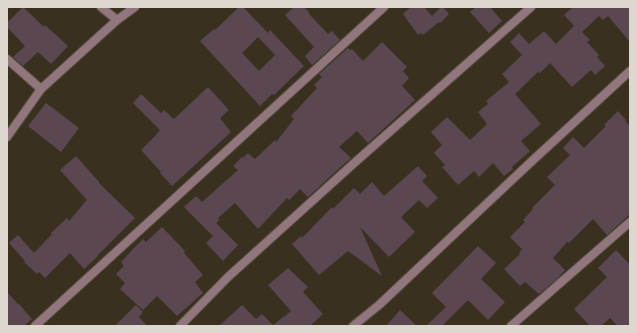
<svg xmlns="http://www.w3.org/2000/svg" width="637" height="333" font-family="'DM Sans',sans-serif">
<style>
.building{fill:#5a4751;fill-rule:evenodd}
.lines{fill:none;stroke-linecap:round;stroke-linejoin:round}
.minor-casing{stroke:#584e3f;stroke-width:10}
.minor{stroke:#91767d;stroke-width:8}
</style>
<rect width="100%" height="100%" fill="#3a3020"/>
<g class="building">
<path d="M 23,7 L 44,27 L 45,25 L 68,46 L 51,64 L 38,52 L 23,66 L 13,57 L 25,46 L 7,27 L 7,23 Z"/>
<path d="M 239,7 L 243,7 L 268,33 L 270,30 L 304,66 L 274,95 L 272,94 L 260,106 L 200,41 L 214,29 L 215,30 ZM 258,37 L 275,55 L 259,71 L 242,53 Z"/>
<path d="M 294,7 L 304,7 L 310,13 L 309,14 L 328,34 L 332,31 L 340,40 L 312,65 L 305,56 L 314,47 L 285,15 Z"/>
<path d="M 411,7 L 424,7 L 432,16 L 441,7 L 443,7 L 449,14 L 440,23 L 439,22 L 423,35 L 421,33 L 418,35 L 403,14 Z"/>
<path d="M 476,7 L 490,7 L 502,21 L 489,33 L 470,12 Z"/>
<path d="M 573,7 L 630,7 L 630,42 L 608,16 L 603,20 L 599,16 L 582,32 L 590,40 L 587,42 L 599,55 L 597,57 L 605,66 L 595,75 L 591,70 L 572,87 L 550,63 L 540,73 L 538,72 L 515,94 L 541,124 L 521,141 L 530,151 L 512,167 L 513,169 L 504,176 L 493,163 L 479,177 L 474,171 L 458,185 L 442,167 L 445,165 L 434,153 L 442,145 L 431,132 L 447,117 L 470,140 L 487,124 L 478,112 L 488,104 L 486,101 L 509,82 L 502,74 L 522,55 L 510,42 L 519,33 L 529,44 L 544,31 L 556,44 L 574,26 L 564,15 Z"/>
<path d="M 382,42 L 407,67 L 403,71 L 409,78 L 402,86 L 415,100 L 368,143 L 357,131 L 339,147 L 351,158 L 344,164 L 308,197 L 300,189 L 289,200 L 287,198 L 258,229 L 235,203 L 218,218 L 219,220 L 216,223 L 238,245 L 223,261 L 206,243 L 213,236 L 184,207 L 196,196 L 202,202 L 238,170 L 233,166 L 242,157 L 243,158 L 248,153 L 255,159 L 275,140 L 276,142 L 294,119 L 291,116 L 317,88 L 314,85 L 322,77 L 319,74 L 348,48 L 350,50 L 352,49 L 363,61 Z"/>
<path d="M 208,87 L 229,110 L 220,118 L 231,132 L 172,186 L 160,173 L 161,172 L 141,150 L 156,135 L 160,130 L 133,103 L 141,94 L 161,113 L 164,110 L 174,119 Z"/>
<path d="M 46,103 L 79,128 L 61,152 L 28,126 Z"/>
<path d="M 618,111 L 626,120 L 625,121 L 630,126 L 630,214 L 607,235 L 593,219 L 569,243 L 567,242 L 553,258 L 565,270 L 556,280 L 539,294 L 525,282 L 520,286 L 504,269 L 520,254 L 519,253 L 522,249 L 510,237 L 525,222 L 523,220 L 533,209 L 532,208 L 555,185 L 547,177 L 570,155 L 563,148 L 573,137 L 584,148 L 606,126 L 604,125 Z"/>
<path d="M 76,156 L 99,182 L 99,183 L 135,218 L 98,255 L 98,256 L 84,269 L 70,253 L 45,278 L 39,272 L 37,274 L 24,262 L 25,261 L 9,243 L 18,235 L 34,253 L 52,234 L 51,233 L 67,218 L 69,221 L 86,201 L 87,200 L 60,170 Z"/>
<path d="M 418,166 L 427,176 L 422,181 L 438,198 L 427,208 L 419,200 L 401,217 L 415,232 L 389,257 L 360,227 L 382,276 L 348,251 L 319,275 L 292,244 L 301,236 L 302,238 L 332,207 L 333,209 L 354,188 L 360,194 L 372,182 L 384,196 Z"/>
<path d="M 162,227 L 185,251 L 184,253 L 203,275 L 195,282 L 203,293 L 177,316 L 157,296 L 143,310 L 120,289 L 125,283 L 116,274 L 124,266 L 121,262 L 133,249 L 143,239 L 146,242 Z"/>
<path d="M 478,246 L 496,263 L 481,279 L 505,302 L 488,320 L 468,300 L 442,326 L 426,326 L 446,307 L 432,293 Z"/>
<path d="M 616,250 L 630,265 L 630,326 L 618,326 L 610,318 L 601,326 L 590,326 L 574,309 L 607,277 L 598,268 Z"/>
<path d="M 288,268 L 308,287 L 303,292 L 323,314 L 310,326 L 219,326 L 242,305 L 256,319 L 262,314 L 273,325 L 291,311 L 268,285 Z"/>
<path d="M 7,292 L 18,304 L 19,304 L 32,319 L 24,326 L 7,326 Z"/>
<path d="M 136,305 L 143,312 L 139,317 L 147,326 L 115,326 Z"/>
<path d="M 400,310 L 417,326 L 386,326 Z"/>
</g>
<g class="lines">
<g class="minor-casing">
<g id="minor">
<path d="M 101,7 L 117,20"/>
<path d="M 7,59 L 41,89"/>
<path d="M 7,137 L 41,89 L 117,20 L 135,7"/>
<path d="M 35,326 L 384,7"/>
<path d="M 180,326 L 228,277 L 352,165 L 531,7"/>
<path d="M 353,326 L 379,305 L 532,161 L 630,71"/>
<path d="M 511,326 L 630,222"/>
</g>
</g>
<use href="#minor" class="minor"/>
</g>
<rect width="637" height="333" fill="none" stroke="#ded7ce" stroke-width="16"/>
</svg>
